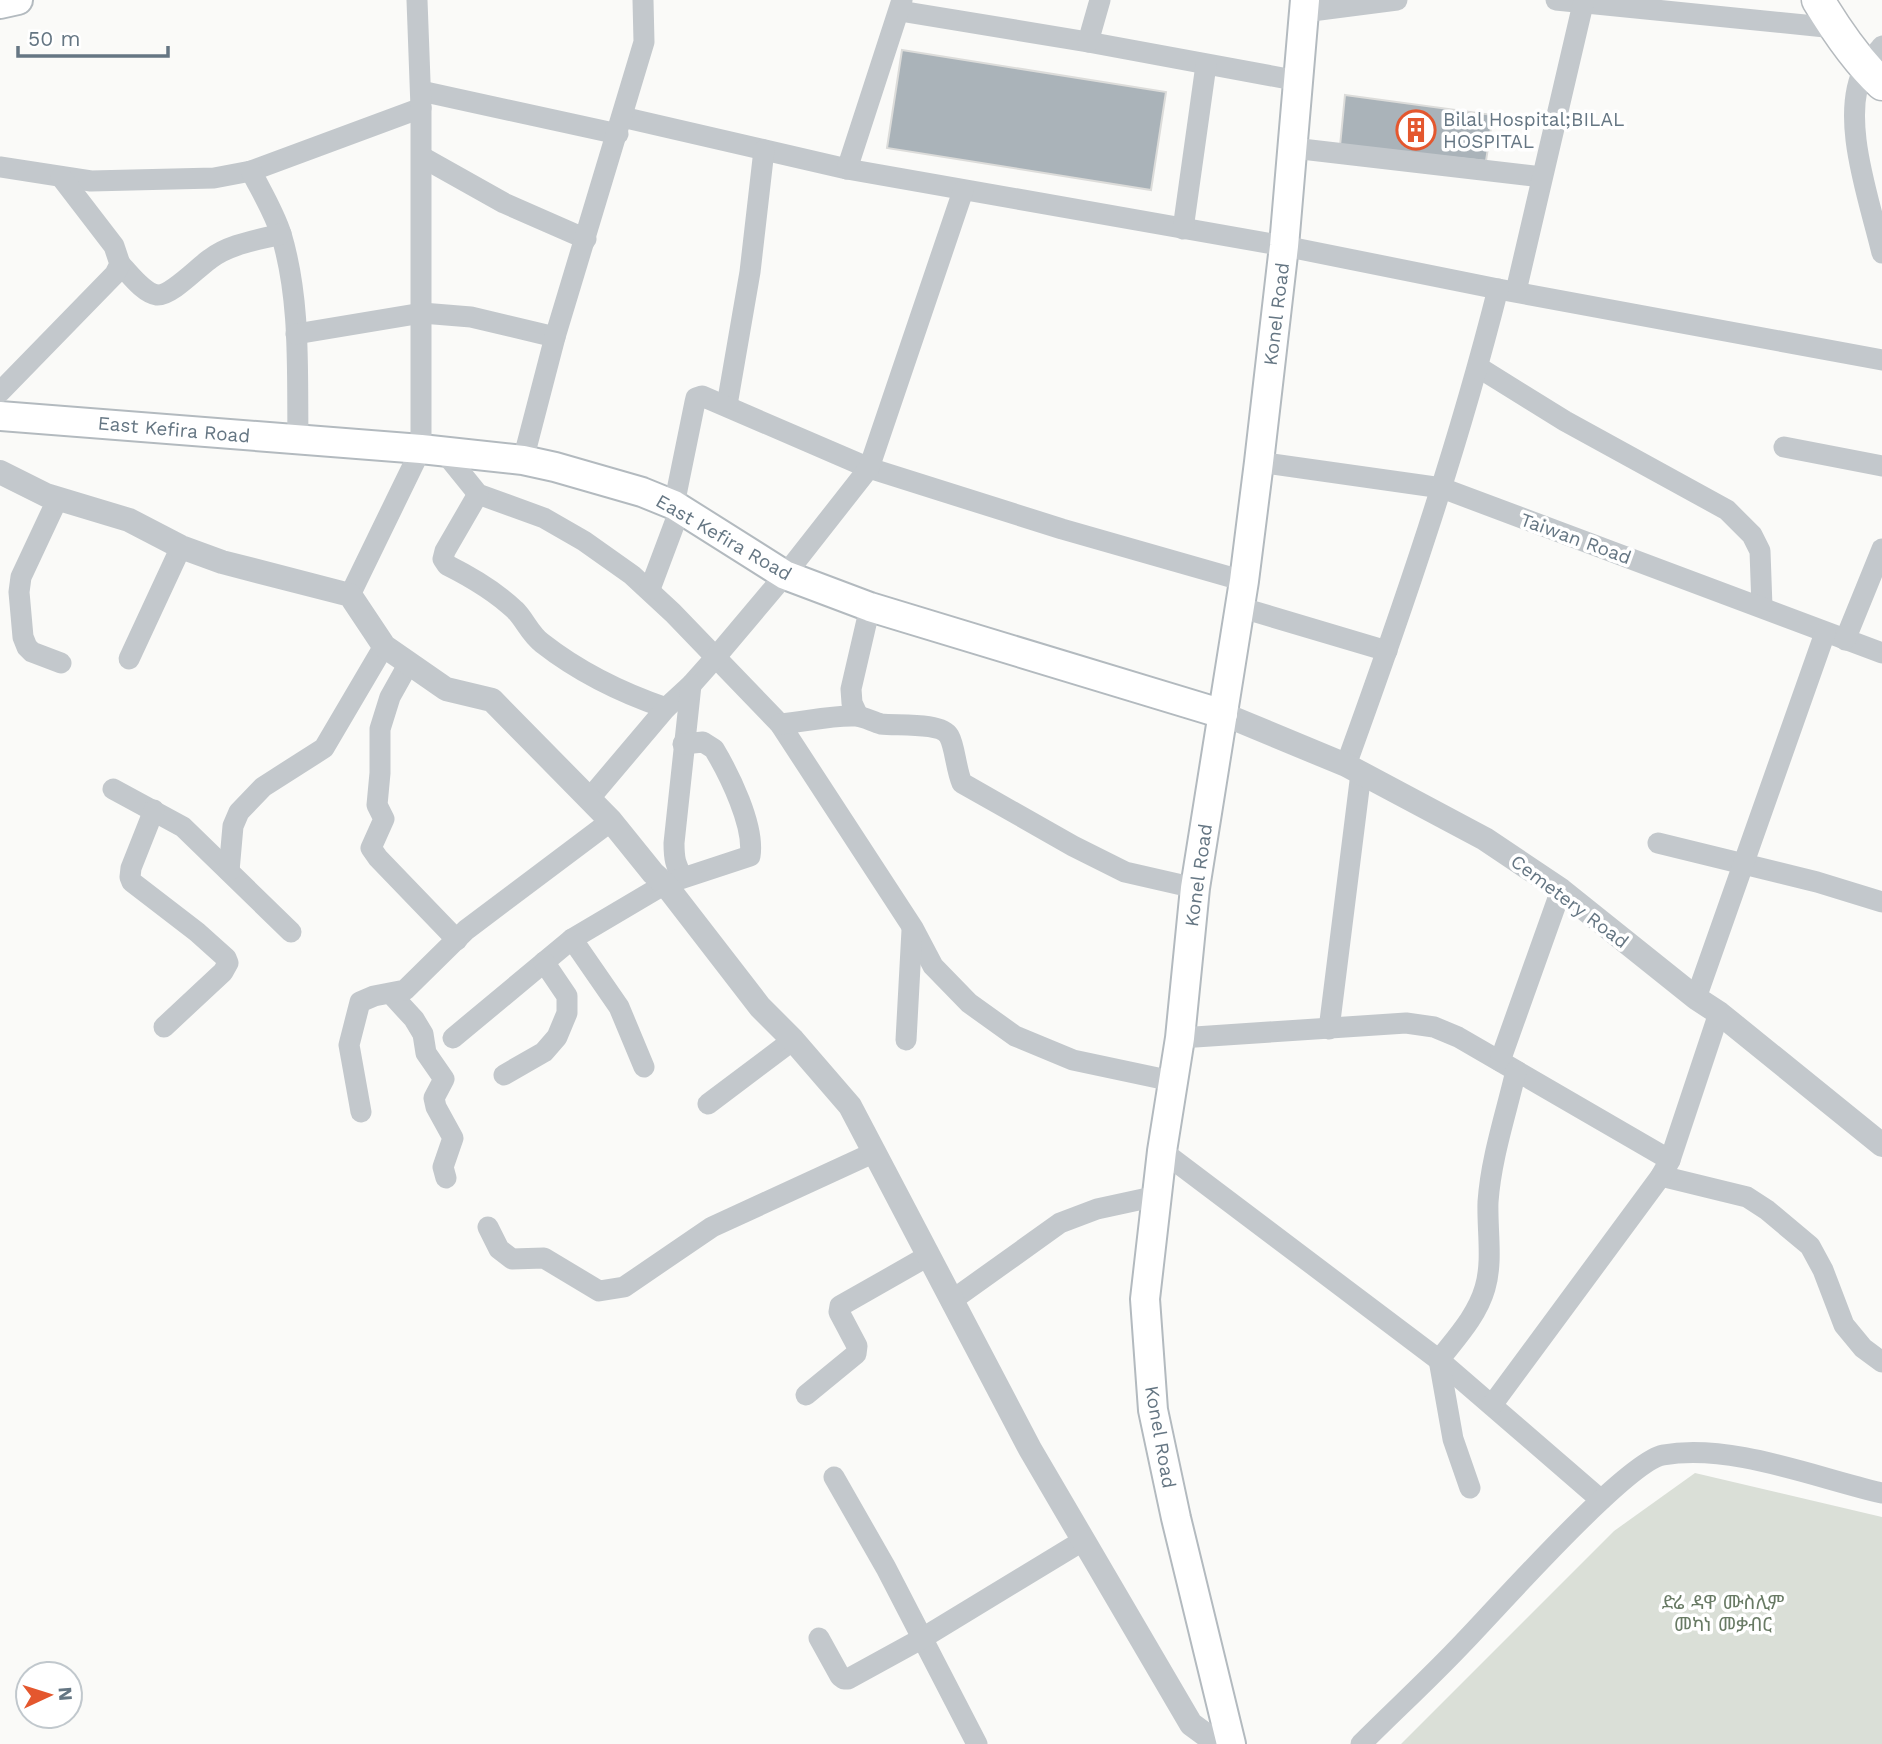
<svg xmlns="http://www.w3.org/2000/svg" width="1882" height="1744" font-family="'Work Sans','Noto Sans Ethiopic',sans-serif">
<style>
.green{fill:#dadfd7}
.building{fill:#aab3b9;stroke:#dcdcda;stroke-width:2}
.lines{fill:none;stroke-linecap:round;stroke-linejoin:round}
.secondary-casing{stroke:#b3babf;stroke-width:32}
.primary-casing{stroke:#b5babe;stroke-width:35}
.minor{stroke:#c3c8cc;stroke-width:21}
.tertiary{stroke:#c3c8cc;stroke-width:24}
.secondary{stroke:#fff;stroke-width:28}
.primary{stroke:#fff;stroke-width:32}
.labels{text-anchor:middle;stroke-width:7;stroke-linejoin:round;paint-order:stroke}
.poi-label{font-size:19px;fill:#657683;stroke:#fff;text-anchor:start}
.street-label{font-size:19px;fill:#657683;stroke:#fff}
.park-label{font-size:19px;fill:#687a64;stroke:#fff}
</style>
<rect width="100%" height="100%" fill="#fafaf8"/>
<path class="green" d="M 1695,1473 L 1882,1517 L 1882,1744 L 1401,1744 L 1614,1531 Z"/>
<g class="building">
<path d="M 902,50 L 1166,92 L 1151,190 L 887,148 Z"/>
<path d="M 1345,95 L 1493,115 L 1486,161 L 1340,146 Z"/>
</g>
<g class="lines">
<g class="secondary-casing">
<g id="secondary">
<path d="M 0,4 L 18,0"/>
<path d="M 0,416 L 421,449 L 523,460 L 555,467 L 642,492 L 674,505 L 785,575 L 870,607 L 1223,714"/>
<path d="M 1231,1744 L 1176,1518 L 1153,1410 L 1145,1299 L 1162,1151 L 1180,1038 L 1195,888 L 1244,581 L 1259,462 L 1284,246 L 1305,0"/>
</g>
</g>
<g class="primary-casing">
<path id="primary" d="M 1818,0 C 1836,30 1856,60 1882,84"/>
</g>
<g class="minor">
<path d="M 1556,0 L 1835,28"/>
<path d="M 900,11 L 1088,42 L 1299,81"/>
<path d="M 1304,12 L 1397,0"/>
<path d="M 1088,42 L 1100,0"/>
<path d="M 1882,46 C 1877,53 1869,60 1865,67 C 1838,116 1870,201 1882,253"/>
<path d="M 421,91 L 618,134"/>
<path d="M 622,117 L 847,169 L 1284,246 L 1498,289 L 1882,360"/>
<path d="M 1293,148 L 1542,177"/>
<path d="M 422,157 L 504,203 L 586,239"/>
<path d="M 0,167 L 91,181 L 214,178 L 251,171 L 421,108"/>
<path d="M 847,169 L 902,0"/>
<path d="M 251,171 C 261,191 274,212 281,234 C 301,300 297,372 298,439"/>
<path d="M 1183,229 L 1206,65"/>
<path d="M 120,264 C 129,273 143,293 157,295 C 171,296 197,268 210,259 C 229,244 258,240 281,234"/>
<path d="M 1516,291 L 1583,4"/>
<path d="M 296,334 L 422,313 L 471,317 L 555,337"/>
<path d="M 1478,367 L 1565,421 L 1727,510 L 1752,535 L 1760,551 L 1762,607"/>
<path d="M 0,392 L 115,274 L 120,264 L 114,246 L 61,177"/>
<path d="M 727,405 L 750,272 L 764,150"/>
<path d="M 1784,447 L 1882,466"/>
<path d="M 444,452 L 478,494 L 544,518 L 584,541 L 632,575 L 673,613 L 780,724 L 913,928 L 933,966 L 969,1003 L 1015,1036 L 1073,1060 L 1172,1081"/>
<path d="M 523,460 L 555,337 L 644,42 L 643,0"/>
<path d="M 1259,462 L 1442,488 L 1882,653"/>
<path d="M 478,494 L 445,551 L 443,559 L 447,565 C 471,577 495,591 515,610 C 525,620 530,634 542,643 C 579,672 622,693 666,708"/>
<path d="M 58,498 L 21,577 L 19,592 L 23,637 L 27,647 L 32,652 L 61,663"/>
<path d="M 674,505 L 695,402 L 696,398 L 702,396 L 869,468 L 1062,529 L 1244,581"/>
<path d="M 650,589 L 680,509"/>
<path d="M 350,595 L 421,449 L 421,108 L 417,0"/>
<path d="M 1239,607 L 1387,651"/>
<path d="M 1845,640 L 1882,549"/>
<path d="M 129,659 L 181,547"/>
<path d="M 409,663 L 390,697 L 380,729 L 380,773 L 377,805 L 384,819 L 371,848 L 378,858 L 457,940"/>
<path d="M 858,716 L 852,703 L 851,689 L 870,607"/>
<path d="M 780,724 C 804,722 831,715 855,716 C 863,716 873,722 881,724 C 897,726 941,722 949,736 C 955,746 956,770 962,783 L 1073,846 L 1125,872 L 1195,888"/>
<path d="M 1346,765 C 1403,608 1457,451 1498,289"/>
<path d="M 113,789 L 183,827 L 291,932"/>
<path d="M 589,799 L 666,708 L 691,685 L 715,658 L 785,575 L 869,468 L 963,191"/>
<path d="M 154,810 L 131,868 L 130,877 L 132,882 L 197,932 L 226,958 L 228,963 L 223,972 L 164,1027"/>
<path d="M 1658,843 L 1817,882 L 1882,902"/>
<path d="M 229,871 L 233,826 L 239,812 L 263,787 L 324,748 L 384,646"/>
<path d="M 684,877 C 675,868 674,856 674,843 L 691,685"/>
<path d="M 572,939 L 619,1007 L 644,1067"/>
<path d="M 391,994 L 414,1019 L 423,1034 L 426,1053 L 444,1079 L 434,1098 L 436,1107 L 453,1138 L 443,1167 L 446,1178"/>
<path d="M 1696,998 L 1825,633"/>
<path d="M 1329,1029 L 1361,773"/>
<path d="M 453,1038 L 572,939 L 665,884 L 750,856 C 755,826 729,774 714,749 L 703,742 L 683,744"/>
<path d="M 1180,1038 L 1406,1023 L 1434,1027 L 1458,1037 L 1670,1160"/>
<path d="M 906,1040 L 912,930"/>
<path d="M 1500,1061 L 1561,890"/>
<path d="M 504,1075 L 544,1052 L 557,1037 L 567,1013 L 567,996 L 544,962"/>
<path d="M 708,1104 L 793,1040"/>
<path d="M 361,1112 L 349,1045 L 360,1002 L 374,996 L 405,990 L 466,930 L 611,821"/>
<path d="M 1162,1151 L 1439,1360 L 1601,1500"/>
<path d="M 1661,1176 L 1747,1197 L 1767,1210 L 1810,1246 L 1823,1270 L 1844,1325 L 1863,1348 L 1882,1362"/>
<path d="M 488,1227 L 499,1249 L 512,1259 L 544,1258 L 599,1291 L 624,1287 L 712,1227 L 875,1152"/>
<path d="M 951,1301 L 1060,1223 L 1097,1209 L 1157,1196"/>
<path d="M 806,1395 L 856,1354 L 857,1346 L 839,1312 L 840,1306 L 928,1256"/>
<path d="M 1492,1405 L 1661,1176 L 1670,1160 L 1719,1013"/>
<path d="M 834,1477 L 886,1568 L 977,1744"/>
<path d="M 1470,1488 L 1453,1439 L 1439,1360 C 1456,1338 1477,1316 1485,1288 C 1493,1261 1487,1230 1488,1202 C 1491,1158 1506,1114 1516,1071"/>
<path d="M 819,1638 L 840,1676 L 844,1679 L 848,1679 L 921,1639 L 1084,1540"/>
<path d="M 1361,1744 C 1395,1710 1430,1678 1463,1643 C 1497,1608 1626,1462 1663,1455 C 1732,1443 1816,1478 1882,1493"/>
</g>
<g class="tertiary">
<path d="M 0,472 L 46,495 L 129,520 L 181,547 L 222,562 L 350,595 L 384,646 L 446,689 L 492,700 L 611,821 L 653,873 L 665,884 L 760,1007 L 793,1040 L 850,1106 L 1030,1449 L 1191,1724 L 1218,1744"/>
<path d="M 1223,714 L 1346,765 L 1485,839 L 1561,890 L 1696,998 L 1719,1013 L 1882,1145"/>
</g>
<use href="#secondary" class="secondary"/>
<use href="#primary" class="primary"/>
</g>
<defs>
<g id="building-ring" transform="scale(2.0125)"><circle r="9.5" fill="#fff" stroke="#e4572e" stroke-width="1.5"/><path d="M-4-6H4V6H1V3H-1V6H-4ZM-2.5-4.3h1.7v1.8h-1.7ZM.8-4.3h1.7v1.8H.8ZM-2.5-1h1.7V.8h-1.7ZM.8-1h1.7V.8H.8Z" fill="#e4572e"/></g>
</defs>
<g fill-rule="evenodd">
<use href="#building-ring" x="1416" y="130"/>
</g>
<g class="labels">
<g class="poi-label">
<text x="1443" y="126">Bilal Hospital;BILAL<tspan x="1443" dy="22">HOSPITAL</tspan></text>
</g>
<g class="street-label">
<text transform="translate(1276 314) rotate(-83)" y="7">Konel Road</text>
<text transform="translate(174 429) rotate(5)" y="7">East Kefira Road</text>
<text transform="translate(724 537) rotate(30)" y="7">East Kefira Road</text>
<text transform="translate(1576 538) rotate(20)" y="7">Taiwan Road</text>
<text transform="translate(1198 875) rotate(-82)" y="7">Konel Road</text>
<text transform="translate(1570 901) rotate(37)" y="7">Cemetery Road</text>
<text transform="translate(1161 1437) rotate(80)" y="7">Konel Road</text>
</g>
<g class="park-label">
<text x="1723" y="1609">ድሬ ዳዋ ሙስሊም<tspan x="1723" dy="22">መካነ መቃብር</tspan></text>
</g>
</g>
<g transform="translate(49 1695) rotate(86)"><circle r="33" fill="#ffffff" stroke="#c1c8cd" stroke-width="2"/>
<path d="M0-5L12 26L0 18L-12 26Z" fill="#e4572e"/>
<text y="-10" font-size="19" font-weight="bold" text-anchor="middle" fill="#657683">N</text>
</g>
<path d="M18 46v10h150v-10" fill="none" stroke="#657683" stroke-width="3.5"/>
<text x="28" y="46" font-size="21" fill="#657683" stroke="#ffffff" stroke-width="5" paint-order="stroke">50 m</text>
</svg>
